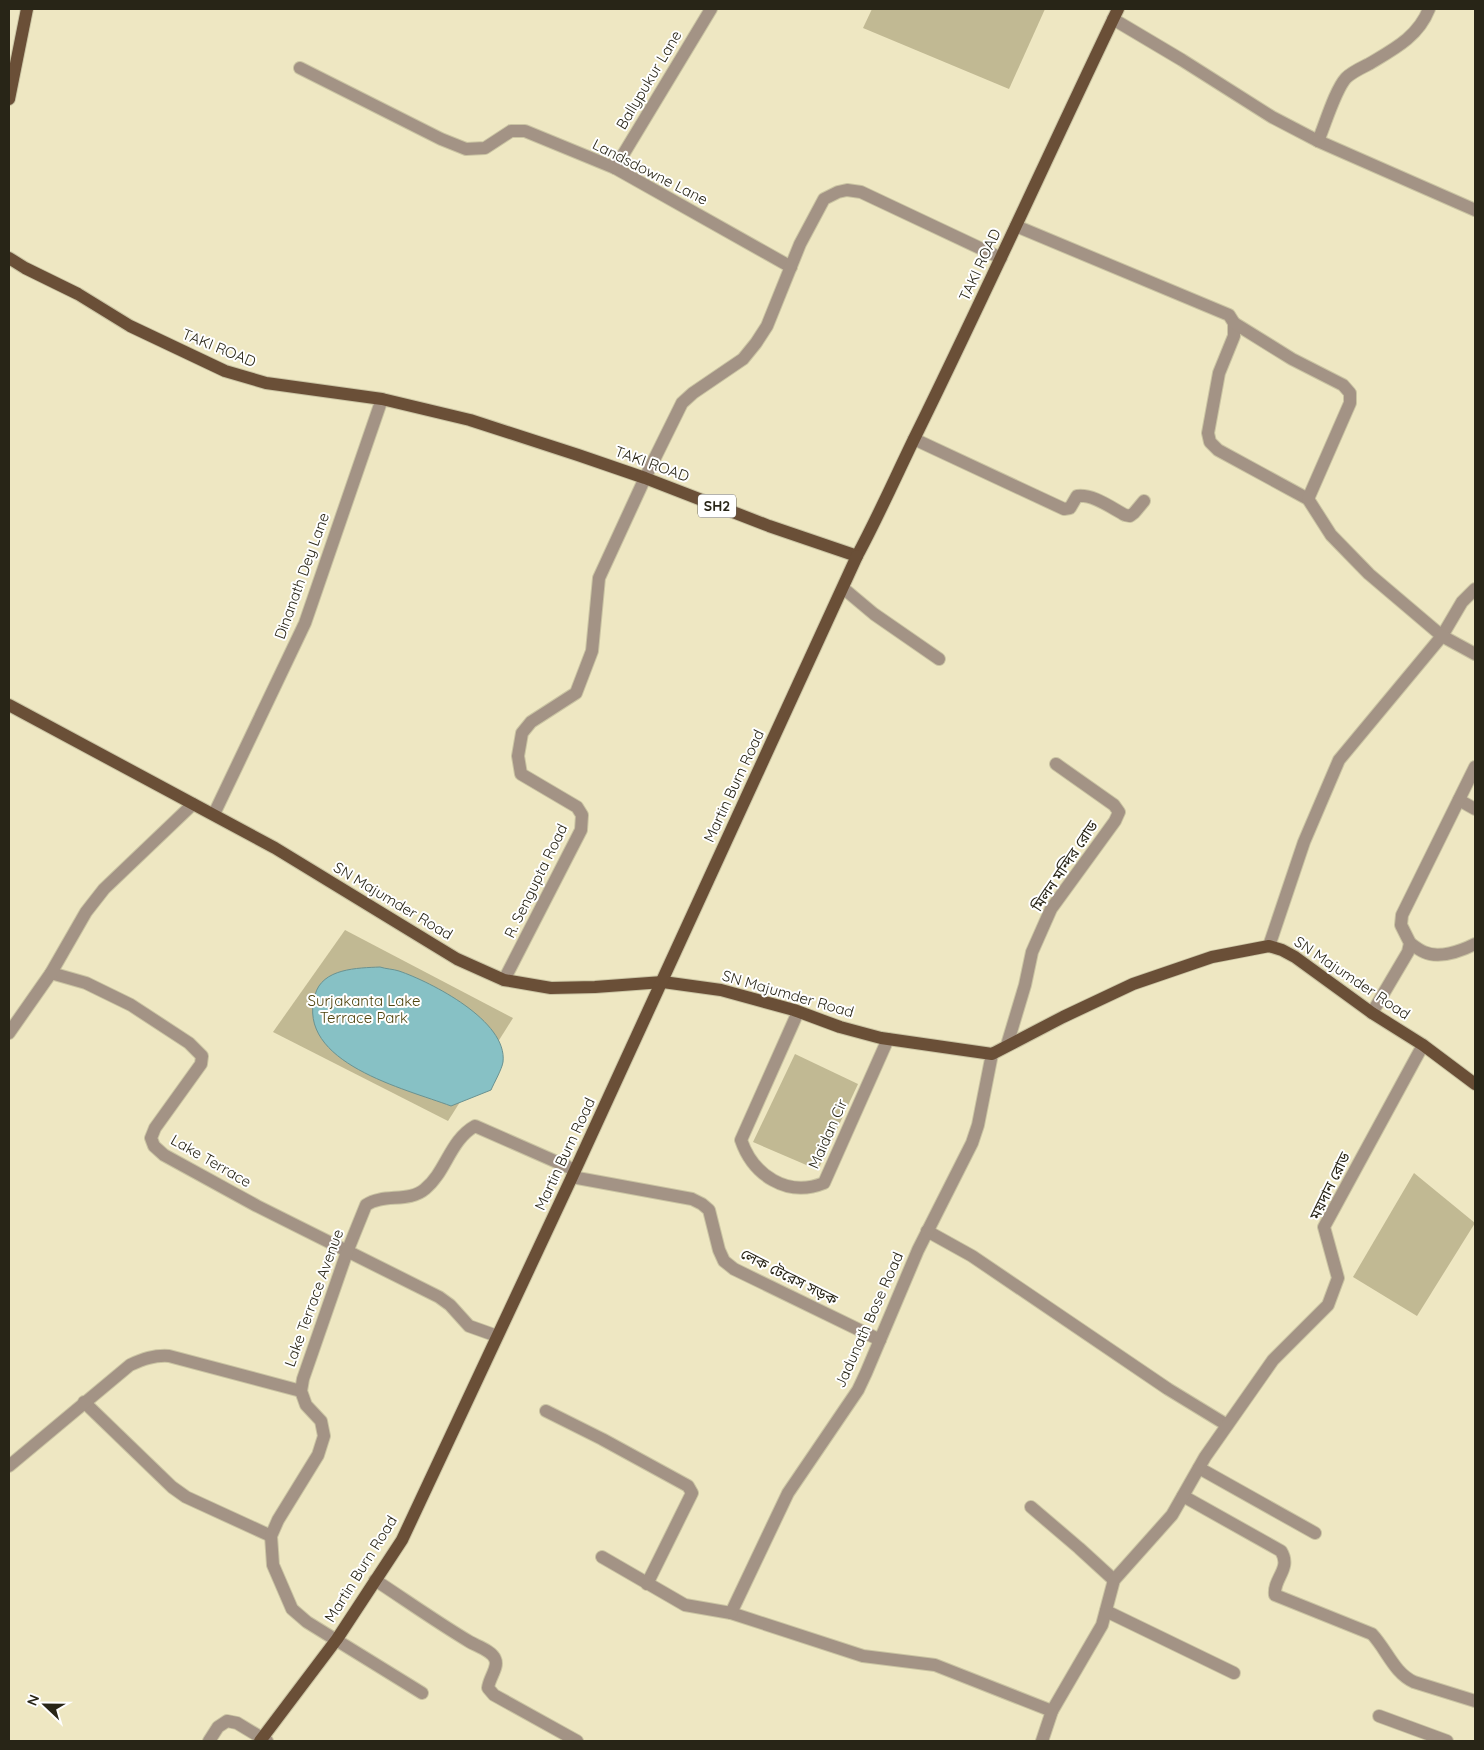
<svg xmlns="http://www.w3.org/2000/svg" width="1484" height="1750" font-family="Quicksand,'Noto Sans Bengali',sans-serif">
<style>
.green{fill:#c1b993}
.water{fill:#87c1c5;stroke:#6a9291}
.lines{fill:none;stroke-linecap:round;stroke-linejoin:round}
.minor-casing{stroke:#cac4a3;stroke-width:14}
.major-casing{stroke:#cac4a3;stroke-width:14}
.minor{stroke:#a39385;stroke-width:12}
.major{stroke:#6a4f37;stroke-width:12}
.labels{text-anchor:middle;stroke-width:4;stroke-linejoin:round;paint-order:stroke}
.shield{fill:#fff;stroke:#68665d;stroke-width:1}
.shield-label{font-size:14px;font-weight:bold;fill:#282517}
.street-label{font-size:15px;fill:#282517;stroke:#fff}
.park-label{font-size:15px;fill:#4e430c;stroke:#fff}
</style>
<rect width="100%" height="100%" fill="#eee7c2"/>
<g class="green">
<path d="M 872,9 L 1045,9 L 1009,89 L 863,28 Z"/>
<path d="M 345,930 L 513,1018 L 448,1121 L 273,1032 Z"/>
<path d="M 795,1054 L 858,1084 L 818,1170 L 753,1142 Z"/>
<path d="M 1414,1173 L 1475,1223 L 1417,1316 L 1353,1277 Z"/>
</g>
<path class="water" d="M 380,967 C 386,969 393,969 399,971 C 431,982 508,1021 503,1062 C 502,1069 494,1083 491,1090 L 451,1106 C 406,1089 295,1063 315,995 C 322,968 358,968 380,967 Z"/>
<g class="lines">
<g class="minor-casing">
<g id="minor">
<path d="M 1113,19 L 1182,60 L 1272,117 L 1318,141 L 1475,210"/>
<path d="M 300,68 L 441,139 L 466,149 L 485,148 L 511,131 L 525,131 L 615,168 L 791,267"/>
<path d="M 1318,141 C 1325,125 1335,90 1346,78 C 1352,72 1361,68 1369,64 C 1394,49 1418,37 1429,9"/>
<path d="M 615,168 L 711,9"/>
<path d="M 1016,226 L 1229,315 L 1234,323 L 1234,336 L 1219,373 L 1208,433 L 1210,442 L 1218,450 L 1308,499 L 1331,535 L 1369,574 L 1442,636 L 1462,602 L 1475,589"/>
<path d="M 1234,323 L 1292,359 L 1343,385 L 1350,393 L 1350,403 L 1308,499"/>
<path d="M 914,439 L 1064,509 L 1070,508 L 1077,496 C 1093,494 1110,507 1125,515 L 1130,516 L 1134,513 L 1144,501"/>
<path d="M 843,588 L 874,614 L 939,659"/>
<path d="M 1459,800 L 1475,809"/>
<path d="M 214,814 L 305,623 L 382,399"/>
<path d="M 1410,943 C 1414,946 1419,950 1424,952 C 1439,959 1461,951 1475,944"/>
<path d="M 1269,946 L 1304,842 L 1339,760 L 1442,636 L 1475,654"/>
<path d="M 51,973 L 86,983 L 131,1005 L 189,1043 L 202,1056 L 201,1064 L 155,1128 L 151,1138 L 154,1146 L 164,1155 L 257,1206 L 439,1297 L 450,1305 L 469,1326 L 497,1336"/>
<path d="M 504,980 L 581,830 L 582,815 L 577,807 L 521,774 L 518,756 L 522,733 L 531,722 L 576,693 L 592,651 L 599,578 L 645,478 L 682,403 L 693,393 L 743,359 L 756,343 L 767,326 L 800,244 L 824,199 L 838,192 L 847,190 L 861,192 L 1001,258"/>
<path d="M 798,1012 L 741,1140 C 753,1175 787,1198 824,1183 L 888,1039"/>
<path d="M 1372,1013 L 1408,952 L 1410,943 L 1401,925 L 1402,915 L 1475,767"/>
<path d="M 9,1033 L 51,973 L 86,912 L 104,889 L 193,804"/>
<path d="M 1007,1045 L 1025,985 L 1032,952 L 1051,909 L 1115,821 L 1119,812 L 1114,805 L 1056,764"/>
<path d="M 572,1177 L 692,1199 L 702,1204 L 709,1210 L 719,1250 L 724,1261 L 734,1269 L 880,1340"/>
<path d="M 927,1231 L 972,1256 L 1168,1389 L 1227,1425"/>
<path d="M 84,1402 L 172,1487 L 186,1497 L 271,1536"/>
<path d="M 546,1411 L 602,1439 L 688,1486 L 692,1493 L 647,1584"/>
<path d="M 9,1466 L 130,1365 C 143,1359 154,1355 169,1356 L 301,1391"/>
<path d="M 1199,1468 L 1315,1533"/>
<path d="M 1183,1496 L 1281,1551 C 1292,1569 1273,1578 1275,1595 L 1372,1634 C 1387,1650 1394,1673 1414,1682 L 1475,1701"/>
<path d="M 1031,1507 L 1079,1548 L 1114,1580"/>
<path d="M 602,1557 L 685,1605 L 731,1613 L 863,1656 L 935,1665 L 1052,1711"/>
<path d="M 375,1580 C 407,1601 438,1623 470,1642 C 477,1646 492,1651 495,1659 C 499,1667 489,1678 488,1688 L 494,1695 L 577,1741"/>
<path d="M 1106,1611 L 1234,1673"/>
<path d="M 731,1613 L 788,1493 L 858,1390 L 866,1373 L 918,1250 L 972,1143 L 978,1125 L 992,1054"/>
<path d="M 422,1693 L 307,1622 L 292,1609 L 273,1565 L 271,1536 L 278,1520 L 318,1455 L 324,1436 L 321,1421 L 306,1405 L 301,1391 L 303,1379 L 347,1252 L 366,1205 C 383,1193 409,1203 425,1189 C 446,1172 450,1140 475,1126 L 575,1170"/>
<path d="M 1379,1716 L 1447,1741"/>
<path d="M 209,1741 L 218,1727 L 227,1721 L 237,1723 L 267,1741"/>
<path d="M 1042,1741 L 1052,1711 L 1102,1625 L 1114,1580 L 1172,1515 L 1205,1457 L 1273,1360 L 1328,1305 L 1338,1278 L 1324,1227 L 1423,1045"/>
</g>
</g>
<g class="major-casing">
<g id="major">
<path d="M 9,99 L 27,9"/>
<path d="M 9,258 L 25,268 L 78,294 L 130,326 L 225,371 L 266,383 L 382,399 L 470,420 L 578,455 L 645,478 L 769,526 L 857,556 C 878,517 896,476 915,437 C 985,295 1050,151 1118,9"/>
<path d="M 9,705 L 275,848 L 457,959 L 504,980 L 551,988 L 595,987 L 663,982 L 721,990 L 794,1010 L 840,1027 L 881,1038 L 992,1054 L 1063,1017 L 1133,984 L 1212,957 L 1269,946 L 1282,950 L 1295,957 L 1372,1013 L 1423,1045 L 1475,1084"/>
<path d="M 260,1741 L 337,1639 L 402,1540 L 572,1177 L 857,556"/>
</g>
</g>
<use href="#minor" class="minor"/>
<use href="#major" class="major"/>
</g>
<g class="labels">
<rect class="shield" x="698" y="494.5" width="38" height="23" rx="4"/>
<g class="shield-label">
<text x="717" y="511">SH2</text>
</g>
<g class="street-label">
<text transform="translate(649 80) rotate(-59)" y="5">Ballypukur Lane</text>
<text transform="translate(650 172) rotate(27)" y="5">Landsdowne Lane</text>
<text transform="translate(980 265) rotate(-65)" y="5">TAKI ROAD</text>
<text transform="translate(219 348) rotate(22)" y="5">TAKI ROAD</text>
<text transform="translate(652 464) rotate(20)" y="5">TAKI ROAD</text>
<text transform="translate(302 576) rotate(-70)" y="5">Dinanath Dey Lane</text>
<text transform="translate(734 786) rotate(-65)" y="5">Martin Burn Road</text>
<text transform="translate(1065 866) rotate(-56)" y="5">মিলন মন্দির রোড</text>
<text transform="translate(536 881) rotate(-64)" y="5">R. Sengupta Road</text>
<text transform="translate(393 901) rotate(31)" y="5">SN Majumder Road</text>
<text transform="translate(1352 978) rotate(34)" y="5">SN Majumder Road</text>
<text transform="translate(788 994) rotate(16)" y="5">SN Majumder Road</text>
<text transform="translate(828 1134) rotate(-66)" y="5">Maidan Cir</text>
<text transform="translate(565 1154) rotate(-65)" y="5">Martin Burn Road</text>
<text transform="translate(211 1161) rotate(30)" y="5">Lake Terrace</text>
<text transform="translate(1330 1186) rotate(-64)" y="5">ময়দান রোড</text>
<text transform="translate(789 1277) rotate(27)" y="5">লেক টেরেস সড়ক</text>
<text transform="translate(314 1298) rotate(-70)" y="5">Lake Terrace Avenue</text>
<text transform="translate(869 1320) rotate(-66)" y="5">Jadunath Bose Road</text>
<text transform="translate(361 1569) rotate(-58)" y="5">Martin Burn Road</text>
</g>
<g class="park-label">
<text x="364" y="1006">Surjakanta Lake<tspan x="364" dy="17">Terrace Park</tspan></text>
</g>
</g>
<rect width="1484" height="1750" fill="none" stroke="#282517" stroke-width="20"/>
<g transform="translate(45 1705) rotate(292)" stroke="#ffffff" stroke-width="4" paint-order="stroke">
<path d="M0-4L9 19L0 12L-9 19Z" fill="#282517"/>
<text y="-8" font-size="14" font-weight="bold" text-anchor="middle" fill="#282517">N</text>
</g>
</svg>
